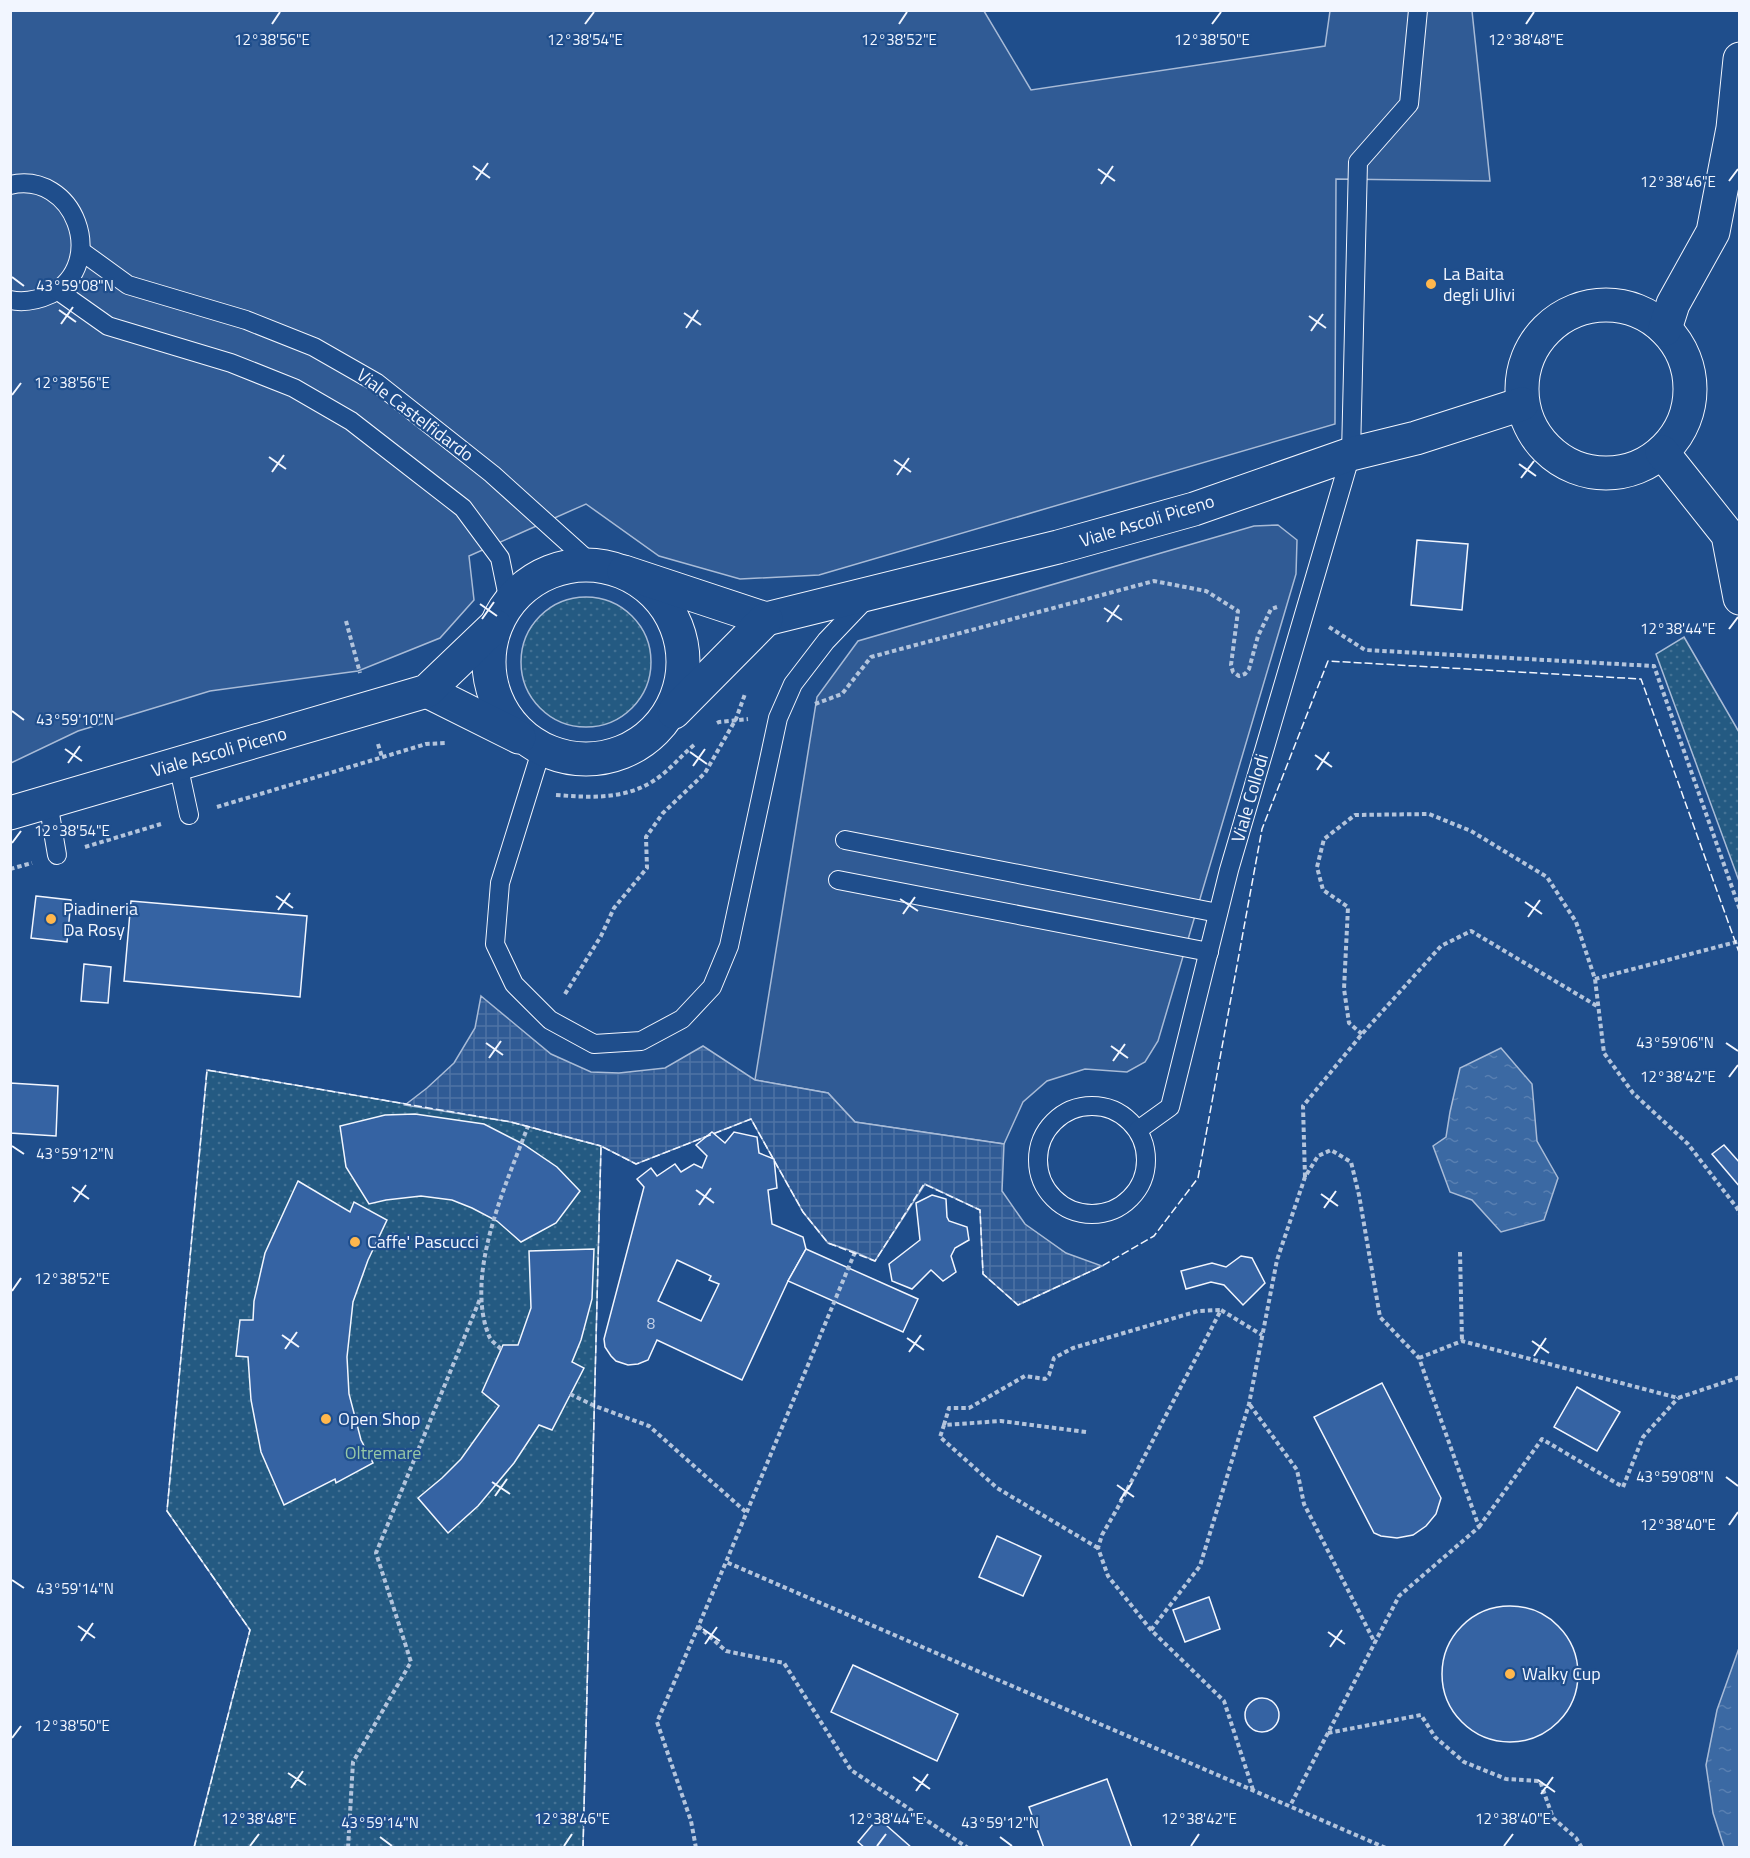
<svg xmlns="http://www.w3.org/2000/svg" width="1750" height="1858" font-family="'Titillium Web',sans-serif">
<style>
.grass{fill:url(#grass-dots);stroke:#a8bbd7;stroke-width:1.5}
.parking{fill:#305b95;stroke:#a8bbd7;stroke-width:1.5}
.plaza{fill:url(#plaza-grid);stroke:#a8bbd7;stroke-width:1.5}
.water{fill:url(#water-ripples);stroke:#a8bbd7;stroke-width:1.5}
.building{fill:#3563a3;stroke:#f2f6ff;stroke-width:1.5;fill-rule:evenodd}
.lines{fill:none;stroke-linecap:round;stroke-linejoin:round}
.lane-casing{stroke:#f2f6ff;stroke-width:20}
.street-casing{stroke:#f2f6ff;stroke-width:35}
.path{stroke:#b3c4dc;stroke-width:4;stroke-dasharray:4.5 3;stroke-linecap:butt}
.lane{stroke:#1f4e8c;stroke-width:18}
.street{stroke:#1f4e8c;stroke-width:33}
.fence{stroke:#f2f6ff;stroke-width:1.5;stroke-dasharray:8 3;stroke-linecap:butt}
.ticks{fill:none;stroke:#f2f6ff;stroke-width:2}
.poi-dot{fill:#ffb74d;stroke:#1f4e8c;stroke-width:2}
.labels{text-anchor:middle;stroke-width:4.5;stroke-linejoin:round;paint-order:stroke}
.number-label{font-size:15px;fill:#c3d1e8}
.poi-label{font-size:18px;fill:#f2f6ff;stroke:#1f4e8c;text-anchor:start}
.street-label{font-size:18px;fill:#f2f6ff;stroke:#1f4e8c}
.park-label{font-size:18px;fill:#97c8a6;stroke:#1f4e8c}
.ticks-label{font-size:15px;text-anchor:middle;fill:#f2f6ff;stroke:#1f4e8c;stroke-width:4.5;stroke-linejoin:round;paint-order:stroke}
</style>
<defs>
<pattern id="grass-dots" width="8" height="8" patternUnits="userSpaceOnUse" patternTransform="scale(1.5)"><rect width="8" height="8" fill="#245a82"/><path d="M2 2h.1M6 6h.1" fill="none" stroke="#447295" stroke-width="1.8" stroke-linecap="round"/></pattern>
<pattern id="plaza-grid" width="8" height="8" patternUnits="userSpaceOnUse" patternTransform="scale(1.5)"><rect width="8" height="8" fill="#305b95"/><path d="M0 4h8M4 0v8" fill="none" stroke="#4e73a5"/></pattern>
<pattern id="water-ripples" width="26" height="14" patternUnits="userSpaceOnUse" patternTransform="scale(1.5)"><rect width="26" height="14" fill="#3b69a3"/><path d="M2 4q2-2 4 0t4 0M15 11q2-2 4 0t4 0" fill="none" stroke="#587fb1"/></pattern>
</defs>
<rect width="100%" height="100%" fill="#1f4e8c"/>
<g class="grass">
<circle cx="586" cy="662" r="65"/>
<path d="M 1684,637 L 1739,732 L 1739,881 L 1656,654 Z"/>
<path d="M 207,1070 L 511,1122 L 601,1146 L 583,1847 L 194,1847 L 250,1630 L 167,1511 Z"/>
</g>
<g class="parking">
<path d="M 11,11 L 984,11 L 1031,90 L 1325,46 L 1330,11 L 1472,11 L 1490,181 L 1336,179 L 1335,424 L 819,575 L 740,579 L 659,556 L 586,504 L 469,556 L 474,600 L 440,638 L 358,671 L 210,691 L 78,731 L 11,763 Z"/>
<path d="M 1278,525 L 1297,540 L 1296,574 L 1158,1041 L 1145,1062 L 1127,1072 L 1085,1069 L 1047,1081 L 1023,1102 L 1004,1144 L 855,1122 L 828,1093 L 755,1080 L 817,697 L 858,641 L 1254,526 Z"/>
</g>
<path class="plaza" d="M 481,996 L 551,1054 L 591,1072 L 619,1073 L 665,1068 L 703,1046 L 755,1080 L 828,1093 L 855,1122 L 1004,1144 L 1002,1191 L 1025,1224 L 1066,1253 L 1102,1266 L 1018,1305 L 983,1274 L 980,1210 L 925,1184 L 875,1261 L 855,1252 L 828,1243 L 803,1212 L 751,1119 L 636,1164 L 601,1146 L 511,1122 L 405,1105 L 427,1088 L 454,1063 L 475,1028 Z"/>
<g class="water">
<path d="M 1501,1048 L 1532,1084 L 1537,1141 L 1558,1178 L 1544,1220 L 1501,1232 L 1472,1200 L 1450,1192 L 1433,1146 L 1446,1137 L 1450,1112 L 1460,1068 Z"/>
<path d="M 1739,1648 L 1739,1847 L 1724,1847 L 1713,1813 L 1706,1765 L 1717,1710 Z"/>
</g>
<g class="building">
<path d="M 1417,540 L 1468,544 L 1462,610 L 1411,605 Z"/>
<path d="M 36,896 L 71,900 L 67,942 L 31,938 Z"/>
<path d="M 131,901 L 307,916 L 300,997 L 124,981 Z"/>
<path d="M 84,964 L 111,967 L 108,1003 L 81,1001 Z"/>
<path d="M 10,1083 L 58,1086 L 56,1136 L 10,1133 Z"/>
<path d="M 415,1114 L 484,1124 L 523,1144 L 557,1167 L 580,1191 L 556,1223 L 521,1242 L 497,1221 L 472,1208 L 452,1200 L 421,1196 L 386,1200 L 369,1204 L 346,1167 L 340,1126 L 385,1115 Z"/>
<path d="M 712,1132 L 725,1143 L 734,1132 L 757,1137 L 759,1153 L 774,1159 L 777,1188 L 768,1190 L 772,1224 L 803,1237 L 806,1249 L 788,1281 L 742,1380 L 657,1340 L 648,1360 L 638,1364 L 628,1365 L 616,1361 L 611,1356 L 605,1347 L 604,1339 L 644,1187 L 637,1179 L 651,1168 L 657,1176 L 675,1164 L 681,1172 L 694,1164 L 702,1168 L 707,1156 L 696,1145 ZM 677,1260 L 711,1276 L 709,1280 L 719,1284 L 701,1321 L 658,1301 Z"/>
<path d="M 1724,1145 L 1740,1163 L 1740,1187 L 1712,1154 Z"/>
<path d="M 298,1181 L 350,1212 L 354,1202 L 387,1220 L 368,1260 L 353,1302 L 347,1357 L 349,1394 L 361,1440 L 373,1463 L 336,1483 L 335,1479 L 284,1505 L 261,1452 L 251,1400 L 248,1357 L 236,1356 L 240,1320 L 253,1320 L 254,1301 L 265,1253 Z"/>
<path d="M 932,1195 L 946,1199 L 947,1217 L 949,1221 L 967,1227 L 969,1240 L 955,1248 L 951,1256 L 956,1272 L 943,1281 L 931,1270 L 912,1289 L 892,1281 L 889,1264 L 920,1240 L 916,1203 Z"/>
<path d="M 594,1249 L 592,1299 L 581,1340 L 572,1362 L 584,1368 L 552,1430 L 539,1425 L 514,1463 L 478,1506 L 448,1533 L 418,1498 L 442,1478 L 461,1459 L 499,1406 L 482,1392 L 503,1345 L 518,1345 L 531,1308 L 529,1251 Z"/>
<path d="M 806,1249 L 918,1299 L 903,1332 L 788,1281 Z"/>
<path d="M 1241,1256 L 1252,1258 L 1265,1283 L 1243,1305 L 1224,1285 L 1211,1282 L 1186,1289 L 1181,1271 L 1212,1263 L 1226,1267 Z"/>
<path d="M 1382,1383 L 1441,1498 L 1436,1514 L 1426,1526 L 1413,1535 L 1397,1538 L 1381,1536 L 1374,1533 L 1314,1417 Z"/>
<path d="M 1577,1387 L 1620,1412 L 1597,1451 L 1554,1427 Z"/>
<path d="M 997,1536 L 1041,1556 L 1023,1596 L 979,1577 Z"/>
<path d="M 1209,1597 L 1220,1629 L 1185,1642 L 1173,1610 Z"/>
<circle cx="1510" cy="1674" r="68"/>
<path d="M 853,1665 L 958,1714 L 937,1761 L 831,1712 Z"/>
<circle cx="1262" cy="1715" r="17"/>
<path d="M 1107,1779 L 1132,1848 L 1044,1848 L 1029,1807 Z"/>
<path d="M 878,1818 L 912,1848 L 865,1848 L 858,1842 Z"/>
</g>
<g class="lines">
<g class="lane-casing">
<g id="lane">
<path d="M 10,185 C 74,170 109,263 51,294 C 38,300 24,303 10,300"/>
<path d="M 81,251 L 128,285 L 246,320 L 314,347 L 377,383 L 492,474 L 593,565"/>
<path d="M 57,290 L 108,326 L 231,363 L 294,388 L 351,421 L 463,508 L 500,558 L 509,602"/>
<path d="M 542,748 L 500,883 L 495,944 L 514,984 L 550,1020 L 594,1044 L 641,1041 L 682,1019 L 712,987 L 729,946 L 778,718 L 793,684 L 826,641 L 867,598"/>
<path d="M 178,764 L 189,815"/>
<path d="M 48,802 L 57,855"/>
<path d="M 845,840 L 1218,913"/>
<path d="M 838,880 L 1209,952"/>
<circle cx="1092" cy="1160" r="54"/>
<path d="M 1138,1130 L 1170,1107 L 1229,870 L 1351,454 L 1358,162 L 1409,104 L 1418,10"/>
</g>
</g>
<g class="street-casing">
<g id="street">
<circle cx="1606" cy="389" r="84"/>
<path d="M 1665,329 L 1673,304 L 1713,232 L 1733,128 L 1740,59"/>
<path d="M 1662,452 L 1728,535 L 1740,598"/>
<circle cx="586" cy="662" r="97"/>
<path d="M 624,572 L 766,619 L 1058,547 L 1194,509 L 1351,454 L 1416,438 L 1522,404"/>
<path d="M 427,691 L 519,737"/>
<path d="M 674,712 L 766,619"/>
<path d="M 10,813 L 427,691 L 495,626"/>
</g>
</g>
<g class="path">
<path d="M 346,621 L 360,673"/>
<path d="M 1329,627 L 1365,650 L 1654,666 L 1740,910"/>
<path d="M 815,704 L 842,694 L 871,657 L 1154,581 L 1206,591 L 1238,611 L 1231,665 L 1233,672 L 1239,676 L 1245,674 L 1249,669 L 1258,636 L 1271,609 L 1277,607"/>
<path d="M 717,723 L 719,722 L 748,719"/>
<path d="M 378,744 L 382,757"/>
<path d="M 556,795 C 595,798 631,800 663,774 C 674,765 683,754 694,745"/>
<path d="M 217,807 L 426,744 L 446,743"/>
<path d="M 85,847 L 161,824"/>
<path d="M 10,869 L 32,863"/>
<path d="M 1595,979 L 1740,941"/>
<path d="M 565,994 L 601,936 L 614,908 L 647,868 L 646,837 L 663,813 L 705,773 L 736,719 L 745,694"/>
<path d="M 1362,1034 L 1349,1023 L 1344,989 L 1348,907 L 1323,890 L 1317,867 L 1324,839 L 1355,815 L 1429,814 L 1471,831 L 1547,877 L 1576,922 L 1595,979 L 1604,1053 L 1633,1093 L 1688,1144 L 1737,1208 L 1740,1214"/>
<path d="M 1305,1177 L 1303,1106 L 1362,1034 L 1441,946 L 1471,931 L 1597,1006"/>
<path d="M 855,1252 L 726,1562 L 1386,1848"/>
<path d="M 1460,1252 L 1462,1341"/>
<path d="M 501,1349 C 497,1345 491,1341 489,1336 C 464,1274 506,1185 528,1126"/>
<path d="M 1419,1358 L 1462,1341 L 1678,1398 L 1740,1377"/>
<path d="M 570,1394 L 595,1406 L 649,1426 L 747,1513"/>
<path d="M 1250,1405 L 1297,1470 L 1304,1504 L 1375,1643"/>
<path d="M 944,1425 L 949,1408 L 969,1408 L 1025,1376 L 1045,1379 L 1049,1375 L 1054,1358 L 1073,1348 L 1198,1311 L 1220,1310"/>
<path d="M 1086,1432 L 1001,1421 L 944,1425 L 940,1437 L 997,1488 L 1098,1548"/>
<path d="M 1479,1527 L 1542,1439 L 1623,1487 L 1643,1437 L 1678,1398"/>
<path d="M 698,1626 L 726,1651 L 784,1663 L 851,1770 L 968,1848"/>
<path d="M 1151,1630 L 1200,1566 L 1249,1404 L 1277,1260 L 1305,1177 L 1318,1156 L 1331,1150 L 1351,1162 L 1359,1195 L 1380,1317 L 1419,1358 L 1479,1527 L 1399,1596 L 1290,1806"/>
<path d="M 1328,1733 L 1421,1715 L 1435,1737 L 1464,1762 L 1506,1779 L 1540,1781 L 1553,1818 L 1576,1838 L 1582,1848"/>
<path d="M 1253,1790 L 1224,1701 L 1151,1630 L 1108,1576 L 1098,1548 L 1102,1535 L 1117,1509 L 1221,1310 L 1262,1335"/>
<path d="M 348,1848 L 353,1762 L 411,1662 L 376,1553 L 480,1299"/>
<path d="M 696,1848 L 691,1821 L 657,1722 L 726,1562"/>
</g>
<use href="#lane" class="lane"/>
<use href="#street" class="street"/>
<g class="fence">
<path d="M 194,1848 L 250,1630 L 167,1511 L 207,1070 L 511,1122 L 601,1146"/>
<path d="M 583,1848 L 601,1146 L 636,1164 L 751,1119 L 803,1212 L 828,1243 L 875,1261 L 924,1184 L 980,1210 L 983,1274 L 1018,1305 L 1102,1266 L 1154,1236 L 1198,1178 L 1262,829 L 1328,661 L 1641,679 L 1740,955"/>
</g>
</g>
<path class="ticks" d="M 272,24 L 280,12M 585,24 L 594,12M 899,24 L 907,12M 1212,24 L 1221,12M 1526,24 L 1534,12M 473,166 L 490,178M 1098,169 L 1115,181M 476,180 L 488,163M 1729,181 L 1738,169M 1101,184 L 1113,166M 12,277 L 24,286M 59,310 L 76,322M 684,313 L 701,325M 1309,316 L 1326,328M 61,324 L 73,307M 686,328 L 698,310M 1311,331 L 1323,314M 12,395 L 21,383M 269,457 L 286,469M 894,460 L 911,472M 1519,464 L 1536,476M 272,472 L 284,455M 897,475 L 909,458M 1521,478 L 1534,461M 480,604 L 497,616M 1104,608 L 1122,620M 482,619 L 494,602M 1107,622 L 1119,605M 1729,629 L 1738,617M 12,711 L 24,720M 65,749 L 82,761M 690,752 L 707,764M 1315,755 L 1332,767M 68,763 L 80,746M 693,766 L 705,749M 1317,770 L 1329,752M 12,843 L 21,831M 276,896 L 293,908M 900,899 L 918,911M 1525,902 L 1542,914M 278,910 L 290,893M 903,914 L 915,897M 1528,917 L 1540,900M 486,1043 L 503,1055M 1726,1043 L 1738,1051M 1111,1046 L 1128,1058M 489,1058 L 501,1041M 1113,1061 L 1125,1044M 1729,1077 L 1738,1065M 12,1146 L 24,1154M 72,1187 L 89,1199M 696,1190 L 714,1203M 1321,1194 L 1338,1206M 74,1202 L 86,1185M 699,1205 L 711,1188M 1324,1208 L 1336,1191M 12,1291 L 21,1278M 282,1335 L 299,1347M 907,1338 L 924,1350M 1532,1341 L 1549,1353M 285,1349 L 297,1332M 909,1352 L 921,1335M 1534,1356 L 1546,1338M 1726,1477 L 1738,1486M 492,1482 L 510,1494M 1117,1485 L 1134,1497M 495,1496 L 507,1479M 1120,1500 L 1132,1483M 1729,1525 L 1738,1512M 12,1580 L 24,1588M 78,1626 L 95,1638M 703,1629 L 720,1641M 1328,1632 L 1345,1644M 81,1641 L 93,1623M 705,1644 L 717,1627M 1330,1647 L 1342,1630M 12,1738 L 21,1726M 288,1773 L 306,1785M 913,1777 L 930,1789M 1538,1780 L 1555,1792M 291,1788 L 303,1771M 916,1791 L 928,1774M 1541,1794 L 1553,1777M 380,1837 L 392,1846M 1000,1837 L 1012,1846M 250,1846 L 259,1834M 564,1846 L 572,1834M 877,1846 L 886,1834M 1191,1846 L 1199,1834M 1504,1846 L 1513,1834"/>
<g class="poi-dot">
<circle cx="1431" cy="284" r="6"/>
<circle cx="51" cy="919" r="6"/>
<circle cx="355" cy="1242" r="6"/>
<circle cx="326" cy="1419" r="6"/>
<circle cx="1510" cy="1674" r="6"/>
</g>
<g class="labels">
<g class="number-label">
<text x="651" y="1329">8</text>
</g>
<g class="poi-label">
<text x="1443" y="280">La Baita<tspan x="1443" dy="21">degli Ulivi</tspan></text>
<text x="63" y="915">Piadineria<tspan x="63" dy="21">Da Rosy</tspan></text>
<text x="367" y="1248">Caffe' Pascucci</text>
<text x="338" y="1425">Open Shop</text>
<text x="1522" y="1680">Walky Cup</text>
</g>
<g class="street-label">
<text transform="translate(415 415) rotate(37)" y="6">Viale Castelfidardo</text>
<text transform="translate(1147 521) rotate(-17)" y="6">Viale Ascoli Piceno</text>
<text transform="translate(219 752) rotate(-16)" y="6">Viale Ascoli Piceno</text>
<text transform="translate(1250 798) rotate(-74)" y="6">Viale Collodi</text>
</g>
<g class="park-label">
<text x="383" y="1459">Oltremare</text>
</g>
</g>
<g class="ticks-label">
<text x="272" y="45">12°38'56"E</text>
<text x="585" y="45">12°38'54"E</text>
<text x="899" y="45">12°38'52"E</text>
<text x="1212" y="45">12°38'50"E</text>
<text x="1526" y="45">12°38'48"E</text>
<text x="1678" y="187">12°38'46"E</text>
<text x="75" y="291">43°59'08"N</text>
<text x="72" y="388">12°38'56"E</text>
<text x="1678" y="634">12°38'44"E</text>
<text x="75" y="725">43°59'10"N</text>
<text x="72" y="836">12°38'54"E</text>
<text x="1675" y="1048">43°59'06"N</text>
<text x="1678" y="1082">12°38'42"E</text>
<text x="75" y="1159">43°59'12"N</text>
<text x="72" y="1284">12°38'52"E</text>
<text x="1675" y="1482">43°59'08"N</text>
<text x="1678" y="1530">12°38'40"E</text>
<text x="75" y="1594">43°59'14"N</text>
<text x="72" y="1731">12°38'50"E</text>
<text x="259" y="1824">12°38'48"E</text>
<text x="572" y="1824">12°38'46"E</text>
<text x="886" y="1824">12°38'44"E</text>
<text x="1199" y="1824">12°38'42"E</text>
<text x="1513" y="1824">12°38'40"E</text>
<text x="380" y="1828">43°59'14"N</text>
<text x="1000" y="1828">43°59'12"N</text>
</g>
<rect width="1750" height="1858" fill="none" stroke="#f2f6ff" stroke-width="24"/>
</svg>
